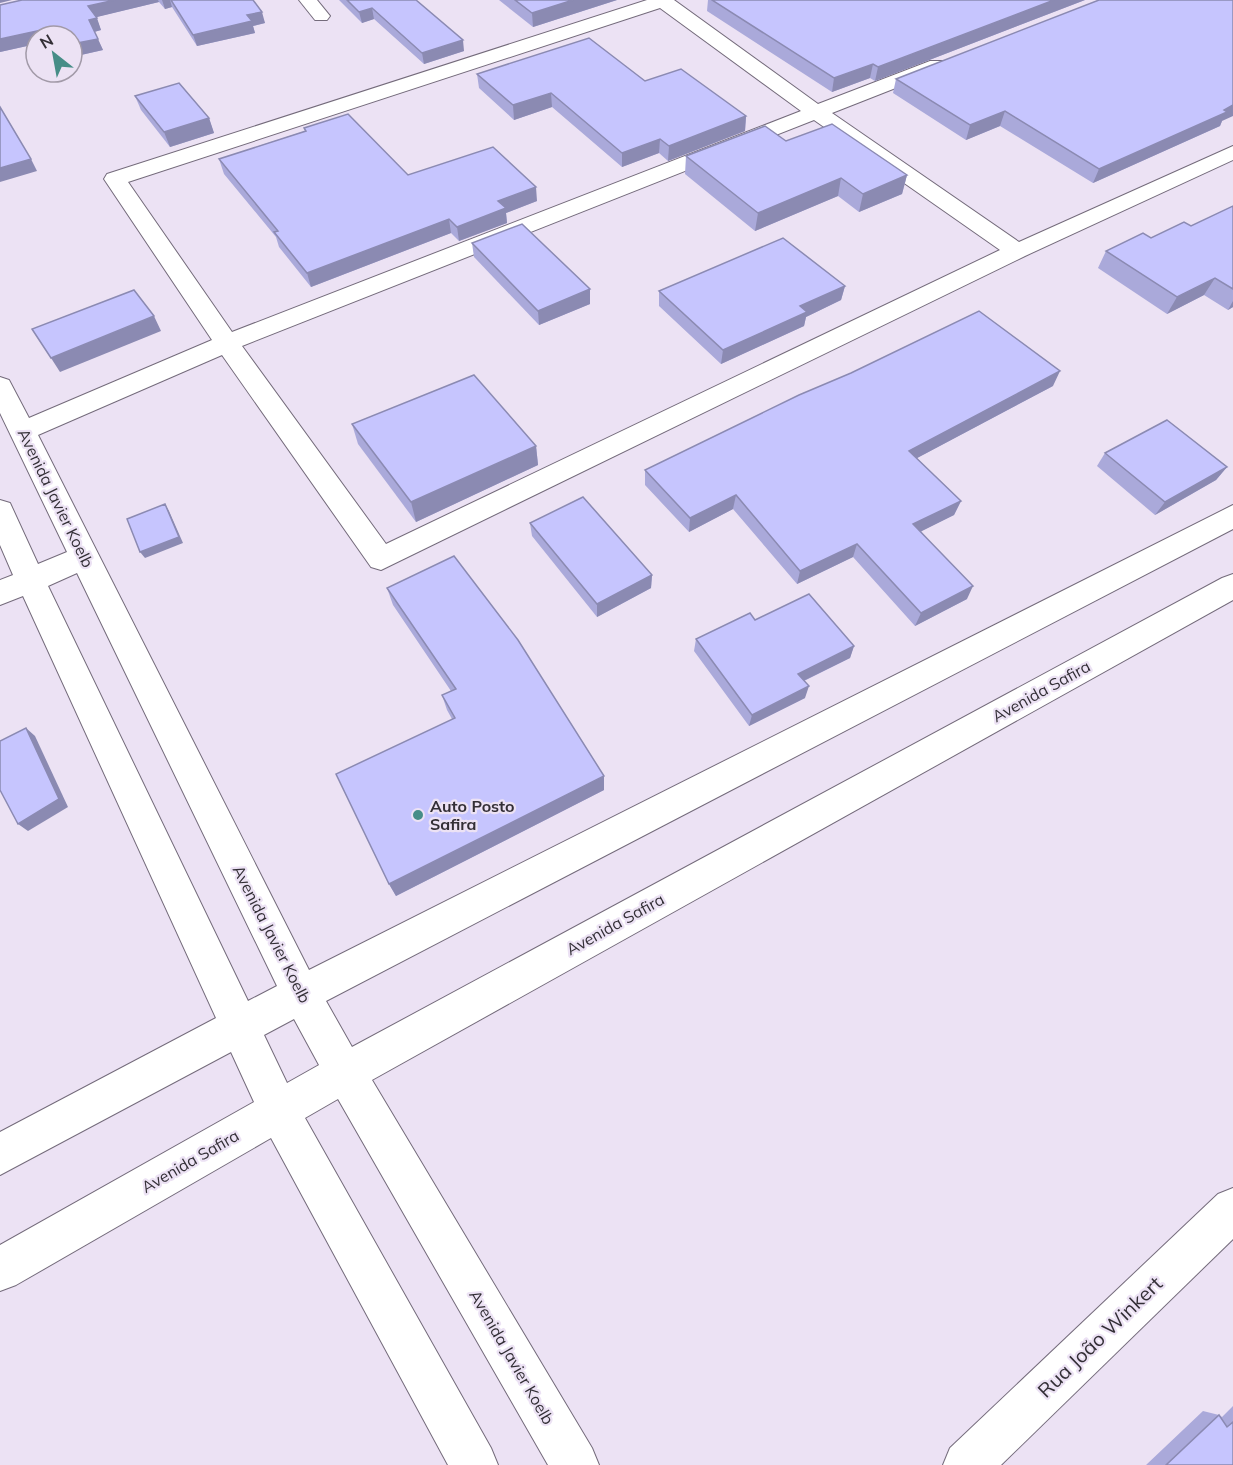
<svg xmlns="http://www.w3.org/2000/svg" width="1233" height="1465" font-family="Mulish,sans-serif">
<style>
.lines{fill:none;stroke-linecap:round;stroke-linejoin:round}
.minor-casing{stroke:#746b7b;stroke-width:2}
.minor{fill:#fff;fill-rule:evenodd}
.wall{fill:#aaa9da}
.shaded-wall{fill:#8b8ab2}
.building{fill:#c6c5fe;stroke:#8b8ab2;stroke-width:1.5}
.poi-dot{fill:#468d87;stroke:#ece2f4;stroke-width:2}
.labels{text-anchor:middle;stroke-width:4.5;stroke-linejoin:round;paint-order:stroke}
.street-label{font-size:16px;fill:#332f36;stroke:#ece2f4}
.poi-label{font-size:16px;font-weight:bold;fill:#332f36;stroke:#ece2f4;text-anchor:start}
.near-street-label{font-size:20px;fill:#332f36;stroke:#ece2f4}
</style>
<rect width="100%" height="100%" fill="#ece2f4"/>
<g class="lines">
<g class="minor-casing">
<g id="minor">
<path d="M 299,0 L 317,0 L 330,16 L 327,20 L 315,20 Z"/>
<path d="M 647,0 L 674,0 L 818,104 L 930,61 L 944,61 L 947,65 L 944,69 L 832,113 L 1019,242 L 1233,146 L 1233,160 L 1025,256 L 381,570 L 371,567 L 222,355 L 38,435 L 309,970 L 1233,505 L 1233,529 L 326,1001 L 352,1047 L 1222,578 L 1233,574 L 1233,600 L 372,1080 L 592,1448 L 599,1465 L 548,1465 L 338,1099 L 305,1118 L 491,1448 L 498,1465 L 448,1465 L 271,1138 L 16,1285 L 0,1291 L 0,1245 L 254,1102 L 231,1052 L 0,1175 L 0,1132 L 216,1018 L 23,596 L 0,605 L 0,580 L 13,575 L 0,545 L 0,500 L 10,503 L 38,564 L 67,552 L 0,413 L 0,377 L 9,380 L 29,418 L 212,340 L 104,179 L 107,174 ZM 660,8 L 801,111 L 232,332 L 128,182 ZM 814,120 L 1000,250 L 386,544 L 242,346 ZM 77,573 L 277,986 L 248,1001 L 48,586 ZM 294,1019 L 319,1065 L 287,1083 L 264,1035 Z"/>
<path d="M 1233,1188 L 1233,1239 L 1001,1465 L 943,1465 L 950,1448 L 1218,1194 Z"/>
</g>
</g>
<use href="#minor" class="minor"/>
</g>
<g class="wall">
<path d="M 22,0 L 253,0 L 265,23 L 253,26 L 255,33 L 197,46 L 172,7 L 165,9 L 159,2 L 96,17 L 101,30 L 94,32 L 103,50 L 72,57 L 72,36 L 36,36 L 36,44 L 0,52 Z"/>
<path d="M 339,0 L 416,0 L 464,51 L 424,64 L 374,19 L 362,23 Z"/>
<path d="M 499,0 L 617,0 L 533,27 Z"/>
<path d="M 708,0 L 1085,0 L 875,81 L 870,78 L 832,92 L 707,11 Z"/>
<path d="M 477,74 L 645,81 L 746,116 L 745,131 L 668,161 L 659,153 L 622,167 L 552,107 L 514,120 L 479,88 Z"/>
<path d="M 896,79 L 1222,121 L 1220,126 L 1093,183 L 1000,126 L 966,140 L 893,93 Z"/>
<path d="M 135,96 L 209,118 L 214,133 L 170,147 L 141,110 Z"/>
<path d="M 304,128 L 408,175 L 537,201 L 506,213 L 507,223 L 459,241 L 451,233 L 311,287 L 279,247 L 276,237 L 224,174 L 219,159 L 305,131 Z"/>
<path d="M 786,141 L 907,175 L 902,194 L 859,212 L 838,196 L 755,231 L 685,174 L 686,156 Z"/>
<path d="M 1233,206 L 1233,307 L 1228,310 L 1204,295 L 1167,314 L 1098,268 L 1106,251 L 1191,226 Z"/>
<path d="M 472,243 L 590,304 L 539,325 L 474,257 Z"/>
<path d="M 845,286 L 841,300 L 806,317 L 804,326 L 721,364 L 659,306 L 659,291 Z"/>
<path d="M 1053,386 L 917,458 L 961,501 L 954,515 L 921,531 L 967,599 L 915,626 L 853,557 L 797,584 L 733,509 L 689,532 L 645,485 L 645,470 Z"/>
<path d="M 352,424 L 536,446 L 538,465 L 416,522 L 358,444 Z"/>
<path d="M 1105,453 L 1227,467 L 1216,480 L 1155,515 L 1097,466 Z"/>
<path d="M 530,523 L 652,575 L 651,588 L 597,617 L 532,536 Z"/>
<path d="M 387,588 L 604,790 L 396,896 L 389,884 L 452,719 L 447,710 L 442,695 L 451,691 L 393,605 Z"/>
<path d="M 755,620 L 854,646 L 850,658 L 804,681 L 805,698 L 749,726 L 694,651 L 696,639 Z"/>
<path d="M 1233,1406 L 1233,1465 L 1146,1465 L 1203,1411 L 1219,1415 L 1222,1417 Z"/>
</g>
<g class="shaded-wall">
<path d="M 0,0 L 12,0 L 0,3 Z"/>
<path d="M 115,0 L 158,0 L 159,2 L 93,18 L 88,6 Z"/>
<path d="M 162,0 L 170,0 L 172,7 L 165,9 Z"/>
<path d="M 573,0 L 617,0 L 533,27 L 532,13 Z"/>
<path d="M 1054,0 L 1085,0 L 875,81 L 878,67 Z"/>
<path d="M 372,8 L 374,19 L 362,23 L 359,12 Z"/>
<path d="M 262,12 L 265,23 L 253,26 L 255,33 L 197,46 L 193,35 L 247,15 Z"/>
<path d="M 97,18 L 101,30 L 94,32 L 89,20 Z"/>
<path d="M 41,30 L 43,36 L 36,36 L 36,44 L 0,52 L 0,39 Z"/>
<path d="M 98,39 L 103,50 L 72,57 L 72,44 Z"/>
<path d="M 463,40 L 464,51 L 424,64 L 422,53 Z"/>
<path d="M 873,64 L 870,78 L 832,92 L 834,78 Z"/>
<path d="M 551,93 L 552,107 L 514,120 L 513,105 Z"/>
<path d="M 1233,105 L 1233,116 L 1222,121 L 1220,126 L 1093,183 L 1099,169 Z"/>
<path d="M 1005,111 L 1000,126 L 966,140 L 970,125 Z"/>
<path d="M 746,116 L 745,131 L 668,161 L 669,146 Z"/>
<path d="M 209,118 L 214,133 L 170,147 L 164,132 Z"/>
<path d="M 660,139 L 659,153 L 622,167 L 622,153 Z"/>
<path d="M 31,159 L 37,171 L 0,182 L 0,168 Z"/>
<path d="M 907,175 L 902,194 L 859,212 L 863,194 Z"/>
<path d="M 841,178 L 838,196 L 755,231 L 758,213 Z"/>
<path d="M 536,187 L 537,201 L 506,213 L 507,223 L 459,241 L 457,227 L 498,201 Z"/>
<path d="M 449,219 L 451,233 L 311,287 L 307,273 Z"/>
<path d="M 1215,278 L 1204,295 L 1167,314 L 1177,297 Z"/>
<path d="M 845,286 L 841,300 L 806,317 L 804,326 L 721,364 L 723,350 L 800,306 Z"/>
<path d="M 590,289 L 590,304 L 539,325 L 538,311 Z"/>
<path d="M 1233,301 L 1233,307 L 1228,310 Z"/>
<path d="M 154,316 L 161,331 L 60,372 L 51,358 Z"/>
<path d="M 1060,371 L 1053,386 L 904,465 L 909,451 Z"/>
<path d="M 536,446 L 538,465 L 416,522 L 411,502 Z"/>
<path d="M 1227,467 L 1216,480 L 1155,515 L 1165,502 Z"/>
<path d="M 736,495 L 733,509 L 689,532 L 690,518 Z"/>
<path d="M 961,501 L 954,515 L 908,538 L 913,524 Z"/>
<path d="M 165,504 L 169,511 L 183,543 L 145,558 L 140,552 Z"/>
<path d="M 857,544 L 853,557 L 797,584 L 800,571 Z"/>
<path d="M 652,575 L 651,588 L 597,617 L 597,604 Z"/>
<path d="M 973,586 L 967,599 L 915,626 L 921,613 Z"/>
<path d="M 854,646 L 850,658 L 795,685 L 798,674 Z"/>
<path d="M 809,686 L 805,698 L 749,726 L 752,715 Z"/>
<path d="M 26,728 L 35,736 L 68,807 L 28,831 L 18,824 Z"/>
<path d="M 604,776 L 604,790 L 396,896 L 389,884 Z"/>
</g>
<g class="building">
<path d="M 22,0 L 115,0 L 88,6 L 97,18 L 89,20 L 98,39 L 72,44 L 72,36 L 44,36 L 41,30 L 0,39 L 0,5 Z"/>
<path d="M 171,0 L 253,0 L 262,12 L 247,15 L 252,21 L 193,35 Z"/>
<path d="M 347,0 L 416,0 L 463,40 L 422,53 L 372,8 L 359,12 Z"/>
<path d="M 515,0 L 573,0 L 532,13 Z"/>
<path d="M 712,0 L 1054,0 L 878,67 L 873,64 L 834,78 Z"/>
<path d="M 1099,0 L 1233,0 L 1233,105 L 1224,110 L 1227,112 L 1099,169 L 1005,111 L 970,125 L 896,79 Z"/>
<path d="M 589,38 L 645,81 L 681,69 L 746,116 L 669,146 L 660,139 L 622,153 L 551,93 L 513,105 L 477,74 Z"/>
<path d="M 179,83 L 209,118 L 164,132 L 135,96 Z"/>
<path d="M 0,107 L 31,159 L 0,168 Z"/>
<path d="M 348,114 L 408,175 L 493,147 L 536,187 L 498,201 L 506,208 L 457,227 L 449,219 L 307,273 L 274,232 L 278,231 L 219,159 L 306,131 L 304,128 Z"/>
<path d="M 832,124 L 907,175 L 863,194 L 841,178 L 758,213 L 686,156 L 765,126 L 786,141 Z"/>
<path d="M 1233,206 L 1233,289 L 1215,278 L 1177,297 L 1106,251 L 1143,233 L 1151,238 L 1184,222 L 1191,226 Z"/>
<path d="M 522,224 L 590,289 L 538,311 L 472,243 Z"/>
<path d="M 783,238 L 845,286 L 800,306 L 807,312 L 723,350 L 659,291 Z"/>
<path d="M 134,290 L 154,316 L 51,358 L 32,329 Z"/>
<path d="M 979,311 L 1060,371 L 909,451 L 961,501 L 913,524 L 973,586 L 921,613 L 857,544 L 800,571 L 736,495 L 690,518 L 645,470 L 799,395 L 851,373 Z"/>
<path d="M 474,375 L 536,446 L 411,502 L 352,424 Z"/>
<path d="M 1167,420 L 1227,467 L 1165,502 L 1105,453 Z"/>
<path d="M 583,497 L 652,575 L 597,604 L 530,523 Z"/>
<path d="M 165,504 L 179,537 L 140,552 L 127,519 Z"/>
<path d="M 454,556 L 518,640 L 604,776 L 389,884 L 336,774 L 455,718 L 442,695 L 456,689 L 387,588 Z"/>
<path d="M 809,594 L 854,646 L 798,674 L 809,686 L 752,715 L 696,639 L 750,613 L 755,620 Z"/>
<path d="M 26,728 L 59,799 L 18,824 L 0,790 L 0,741 Z"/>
<path d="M 1219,1415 L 1227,1427 L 1233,1422 L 1233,1465 L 1166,1465 Z"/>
</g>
<circle class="poi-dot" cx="418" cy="815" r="6"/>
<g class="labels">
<g class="street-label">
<text transform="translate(56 498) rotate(64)" y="6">Avenida Javier Koelb</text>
<text transform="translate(1041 691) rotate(-29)" y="6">Avenida Safira</text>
<text transform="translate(615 924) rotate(-29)" y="6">Avenida Safira</text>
<text transform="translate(272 934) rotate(63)" y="6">Avenida Javier Koelb</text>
<text transform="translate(190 1161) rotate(-30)" y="6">Avenida Safira</text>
<text transform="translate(512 1357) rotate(60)" y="6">Avenida Javier Koelb</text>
</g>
<g class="poi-label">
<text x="430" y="812">Auto Posto<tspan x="430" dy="18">Safira</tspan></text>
</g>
<g class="near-street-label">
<text transform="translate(1100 1337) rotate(-44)" y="7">Rua João Winkert</text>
</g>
</g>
<g transform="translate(54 54) rotate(329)"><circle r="28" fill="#ece2f4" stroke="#a29aa8" stroke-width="1.5"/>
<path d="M0-4.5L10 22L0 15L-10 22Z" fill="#468d87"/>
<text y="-9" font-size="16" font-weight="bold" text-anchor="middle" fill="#332f36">N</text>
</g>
</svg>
